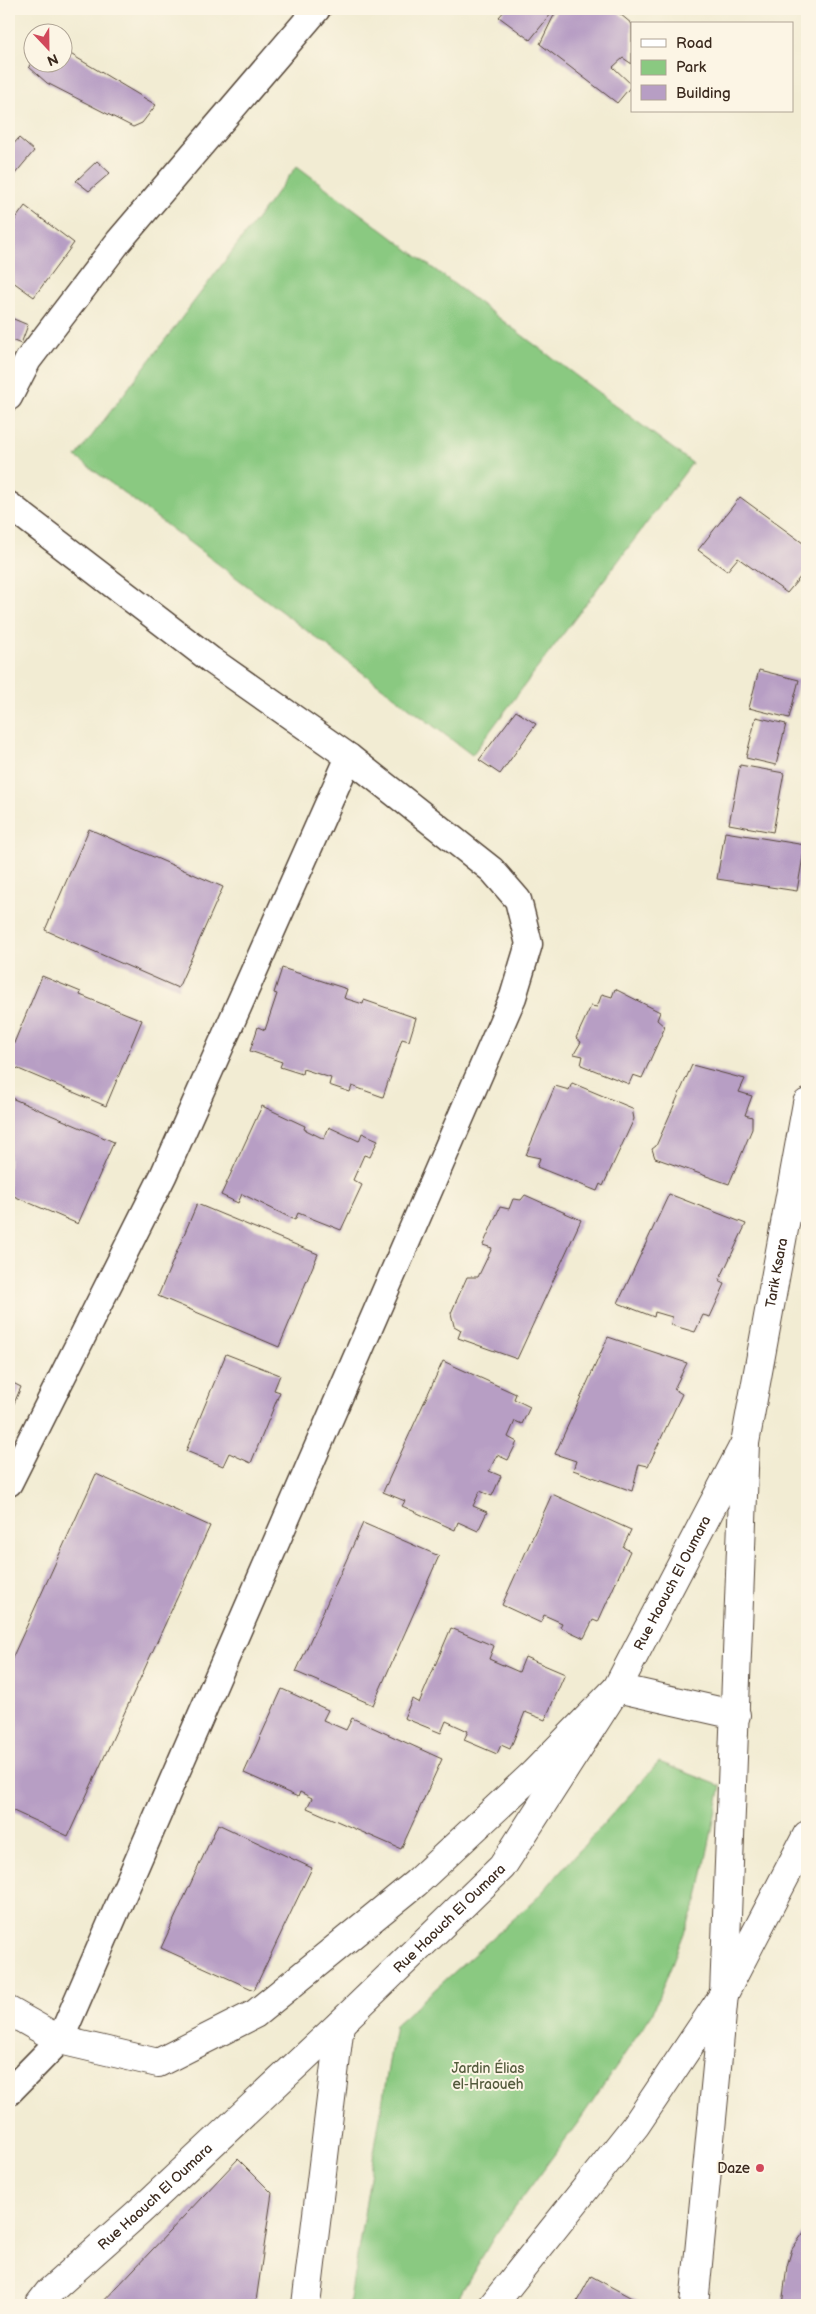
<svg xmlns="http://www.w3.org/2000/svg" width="816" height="2314" font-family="'Balsamiq Sans',sans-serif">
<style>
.green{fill:#8ac981;stroke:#627a50}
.building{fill:#b79ec4}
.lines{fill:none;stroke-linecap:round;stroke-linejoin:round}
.minor-casing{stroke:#564739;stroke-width:29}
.tertiary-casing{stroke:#564739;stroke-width:30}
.secondary-casing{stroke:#564739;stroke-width:30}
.minor{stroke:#fff;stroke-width:26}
.tertiary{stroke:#fff;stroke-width:28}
.secondary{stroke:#fff;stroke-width:28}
.poi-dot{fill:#d1495b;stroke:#fcf5e5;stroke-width:2}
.labels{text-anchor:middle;stroke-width:4;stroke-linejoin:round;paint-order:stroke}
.street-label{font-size:14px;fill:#3b2a1e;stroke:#fcf5e5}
.park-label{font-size:14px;fill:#535a3c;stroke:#fcf5e5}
.poi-label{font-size:14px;fill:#3b2a1e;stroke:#fcf5e5;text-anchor:end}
</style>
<rect width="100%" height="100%" fill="#fcf5e5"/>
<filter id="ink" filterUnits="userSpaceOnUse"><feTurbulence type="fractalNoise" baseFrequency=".02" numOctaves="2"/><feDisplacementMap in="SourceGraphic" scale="10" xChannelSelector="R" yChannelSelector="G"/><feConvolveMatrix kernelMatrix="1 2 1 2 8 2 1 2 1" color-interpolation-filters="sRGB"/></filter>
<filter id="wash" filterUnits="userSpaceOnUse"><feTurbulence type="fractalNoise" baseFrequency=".0096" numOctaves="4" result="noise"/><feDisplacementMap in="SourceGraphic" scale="20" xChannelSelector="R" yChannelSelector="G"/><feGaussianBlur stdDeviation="1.12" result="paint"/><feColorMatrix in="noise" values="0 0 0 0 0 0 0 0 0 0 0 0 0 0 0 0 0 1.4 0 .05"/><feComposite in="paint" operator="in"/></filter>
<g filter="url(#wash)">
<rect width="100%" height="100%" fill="#f2ecd3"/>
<g class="green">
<path d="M 297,166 L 692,463 L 472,755 L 76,457 Z"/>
<path d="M 659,1762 L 721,1786 L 698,1898 L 652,2014 L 579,2121 L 495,2235 L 454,2305 L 349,2305 L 395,2025 L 536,1899 Z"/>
</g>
<g id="blocks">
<g class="building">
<path d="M 506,9 L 555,9 L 530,40 L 499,17 Z"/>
<path d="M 557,9 L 614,9 L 632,24 L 632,64 L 623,58 L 613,67 L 632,85 L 617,103 L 540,44 Z"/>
<path d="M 62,49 L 156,105 L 142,123 L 133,127 L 47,83 L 29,67 L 31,62 L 62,62 Z"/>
<path d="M 19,138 L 34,151 L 9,181 L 9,149 Z"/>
<path d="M 97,161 L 110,173 L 89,191 L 76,181 Z"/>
<path d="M 25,206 L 74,243 L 34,297 L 9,279 L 9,228 Z"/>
<path d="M 9,317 L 28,325 L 21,344 L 9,339 Z"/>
<path d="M 740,497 L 807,546 L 807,569 L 787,593 L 738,558 L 727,571 L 698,550 Z"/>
<path d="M 759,670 L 799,680 L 789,718 L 749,708 Z"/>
<path d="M 516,711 L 536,724 L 500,774 L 479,760 Z"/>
<path d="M 756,717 L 786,724 L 776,765 L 746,758 Z"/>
<path d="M 740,765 L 784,773 L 773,832 L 729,824 Z"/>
<path d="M 89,829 L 223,887 L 178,988 L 45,930 Z"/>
<path d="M 725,832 L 805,845 L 797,891 L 717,879 Z"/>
<path d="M 282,968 L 347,989 L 344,998 L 363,1004 L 364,1000 L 416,1018 L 409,1041 L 402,1039 L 383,1097 L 352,1086 L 350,1092 L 329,1085 L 331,1078 L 303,1069 L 302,1074 L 280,1067 L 282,1062 L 250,1051 L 258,1027 L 265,1030 L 277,994 L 274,993 Z"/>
<path d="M 42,976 L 81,992 L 80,995 L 142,1020 L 106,1106 L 9,1065 L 9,1055 Z"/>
<path d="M 615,989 L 660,1012 L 657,1020 L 665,1027 L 642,1078 L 633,1075 L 629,1084 L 581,1065 L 583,1056 L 574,1054 L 581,1042 L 576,1038 L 591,1006 L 597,1007 L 602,994 L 612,997 Z"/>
<path d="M 692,1065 L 745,1079 L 739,1092 L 752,1096 L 745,1115 L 752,1117 L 752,1129 L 729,1184 L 655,1158 L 652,1149 L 656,1146 Z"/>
<path d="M 572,1083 L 632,1108 L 634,1119 L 603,1186 L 600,1184 L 597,1191 L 537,1167 L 540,1158 L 526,1155 L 555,1086 L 569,1090 Z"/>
<path d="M 9,1097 L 114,1142 L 78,1224 L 9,1194 Z"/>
<path d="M 262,1106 L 305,1126 L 304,1129 L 324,1139 L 329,1127 L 359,1141 L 362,1133 L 378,1140 L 370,1157 L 364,1155 L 353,1180 L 362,1185 L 341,1230 L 298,1213 L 295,1220 L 242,1194 L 238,1203 L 221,1195 Z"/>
<path d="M 669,1194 L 746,1224 L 719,1281 L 725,1284 L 710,1317 L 703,1315 L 695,1332 L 671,1325 L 672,1317 L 655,1312 L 654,1317 L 618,1303 Z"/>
<path d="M 525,1195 L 581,1220 L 517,1359 L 458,1338 L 461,1330 L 454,1326 L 451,1313 L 467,1277 L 478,1277 L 492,1248 L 483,1245 L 500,1207 L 509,1209 L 513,1199 L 521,1200 Z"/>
<path d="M 197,1204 L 318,1254 L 279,1347 L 158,1296 Z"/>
<path d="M 608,1337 L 687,1363 L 674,1389 L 682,1394 L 648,1466 L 639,1464 L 632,1491 L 573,1470 L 576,1461 L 555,1454 Z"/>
<path d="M 226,1354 L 280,1375 L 274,1390 L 280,1392 L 251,1463 L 229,1453 L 223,1466 L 186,1451 Z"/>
<path d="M 443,1361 L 516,1394 L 514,1399 L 530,1407 L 522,1424 L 515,1421 L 508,1437 L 517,1442 L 508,1460 L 497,1455 L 489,1471 L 501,1476 L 492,1496 L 480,1491 L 473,1506 L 487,1512 L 478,1531 L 458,1522 L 455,1530 L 402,1506 L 405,1501 L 383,1492 Z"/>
<path d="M 9,1381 L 21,1387 L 9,1415 Z"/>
<path d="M 96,1474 L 210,1526 L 68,1836 L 9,1809 L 9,1665 Z"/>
<path d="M 552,1494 L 631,1530 L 623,1547 L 630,1551 L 598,1622 L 593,1620 L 584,1638 L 560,1627 L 562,1623 L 544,1615 L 541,1623 L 502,1605 Z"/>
<path d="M 363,1523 L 439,1556 L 373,1705 L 296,1672 Z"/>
<path d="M 451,1628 L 494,1646 L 489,1659 L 519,1672 L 525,1657 L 565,1674 L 545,1720 L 525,1712 L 510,1749 L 501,1745 L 497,1754 L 464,1740 L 468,1731 L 446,1721 L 441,1733 L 404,1718 L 412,1699 L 419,1703 Z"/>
<path d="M 282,1689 L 328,1710 L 323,1720 L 346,1730 L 352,1718 L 442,1759 L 401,1849 L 307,1808 L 312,1798 L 300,1792 L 298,1797 L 244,1773 Z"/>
<path d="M 218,1824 L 312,1868 L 254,1990 L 161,1948 Z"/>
<path d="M 238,2159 L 272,2193 L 256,2301 L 252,2305 L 100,2305 Z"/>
<path d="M 807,2228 L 807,2305 L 782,2305 L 787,2266 L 792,2249 Z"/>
<path d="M 591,2276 L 641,2303 L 640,2305 L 575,2305 Z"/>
</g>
</g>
</g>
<g filter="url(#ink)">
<use href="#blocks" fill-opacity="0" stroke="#564739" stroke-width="1"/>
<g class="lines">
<g class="minor-casing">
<g id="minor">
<path d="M 9,397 L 28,360 L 119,241 L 317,9"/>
<path d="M 9,505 L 211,660 L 349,757 L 492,870 L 518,900 L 529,944 L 513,997 L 60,2040 L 9,2092"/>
<path d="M 9,1483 L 163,1176 L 349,757"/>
</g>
</g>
<g class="tertiary-casing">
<g id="tertiary">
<path d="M 9,2011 L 60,2040 L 158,2063 L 255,2014 L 416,1883 L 533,1774 L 617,1688 L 736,1715"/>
<path d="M 306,2305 L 340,2024"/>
<path d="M 493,2305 L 636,2125 L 724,1994 L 807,1835"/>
<path d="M 694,2305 L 724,1994 L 745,1443"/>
</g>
</g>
<g class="secondary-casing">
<g id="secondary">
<path id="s1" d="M 39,2305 L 49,2292 L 139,2212 L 340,2024 L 502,1867 L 617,1688 L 745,1443 L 807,1103"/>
</g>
</g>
<use href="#minor" class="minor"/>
<use href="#tertiary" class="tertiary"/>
<use href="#secondary" class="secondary"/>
</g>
</g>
<circle class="poi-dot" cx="760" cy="2168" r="5"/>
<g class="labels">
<g class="street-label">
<text dy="5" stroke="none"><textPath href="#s1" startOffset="1300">Tarik Ksara</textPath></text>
<text dy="5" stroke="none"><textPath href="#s1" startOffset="969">Rue Haouch El Oumara</textPath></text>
<text dy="5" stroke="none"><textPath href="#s1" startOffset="564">Rue Haouch El Oumara</textPath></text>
<text dy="5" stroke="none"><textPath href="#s1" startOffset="159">Rue Haouch El Oumara</textPath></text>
</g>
<g class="park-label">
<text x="488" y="2073">Jardin Élias<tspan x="488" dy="16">el-Hraoueh</tspan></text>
</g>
<g class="poi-label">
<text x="750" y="2173">Daze</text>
</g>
</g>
<rect width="816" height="2314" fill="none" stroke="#fcf5e5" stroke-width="30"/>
<rect x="631" y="22" width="162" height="90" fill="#fcf5e5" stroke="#afa495"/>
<rect x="641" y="39" width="25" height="8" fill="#ffffff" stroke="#afa495"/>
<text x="676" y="48" font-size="15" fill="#3b2a1e">Road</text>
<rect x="641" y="60" width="25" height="15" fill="#8ac981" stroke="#afa495"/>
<text x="676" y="72" font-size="15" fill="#3b2a1e">Park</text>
<rect x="641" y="85" width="25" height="15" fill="#b79ec4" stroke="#afa495"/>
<text x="676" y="98" font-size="15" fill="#3b2a1e">Building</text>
<g transform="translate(48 48) rotate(158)"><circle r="24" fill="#fcf5e5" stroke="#afa495"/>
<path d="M0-4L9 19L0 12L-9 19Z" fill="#d1495b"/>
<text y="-8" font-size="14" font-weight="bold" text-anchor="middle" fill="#3b2a1e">N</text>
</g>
</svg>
